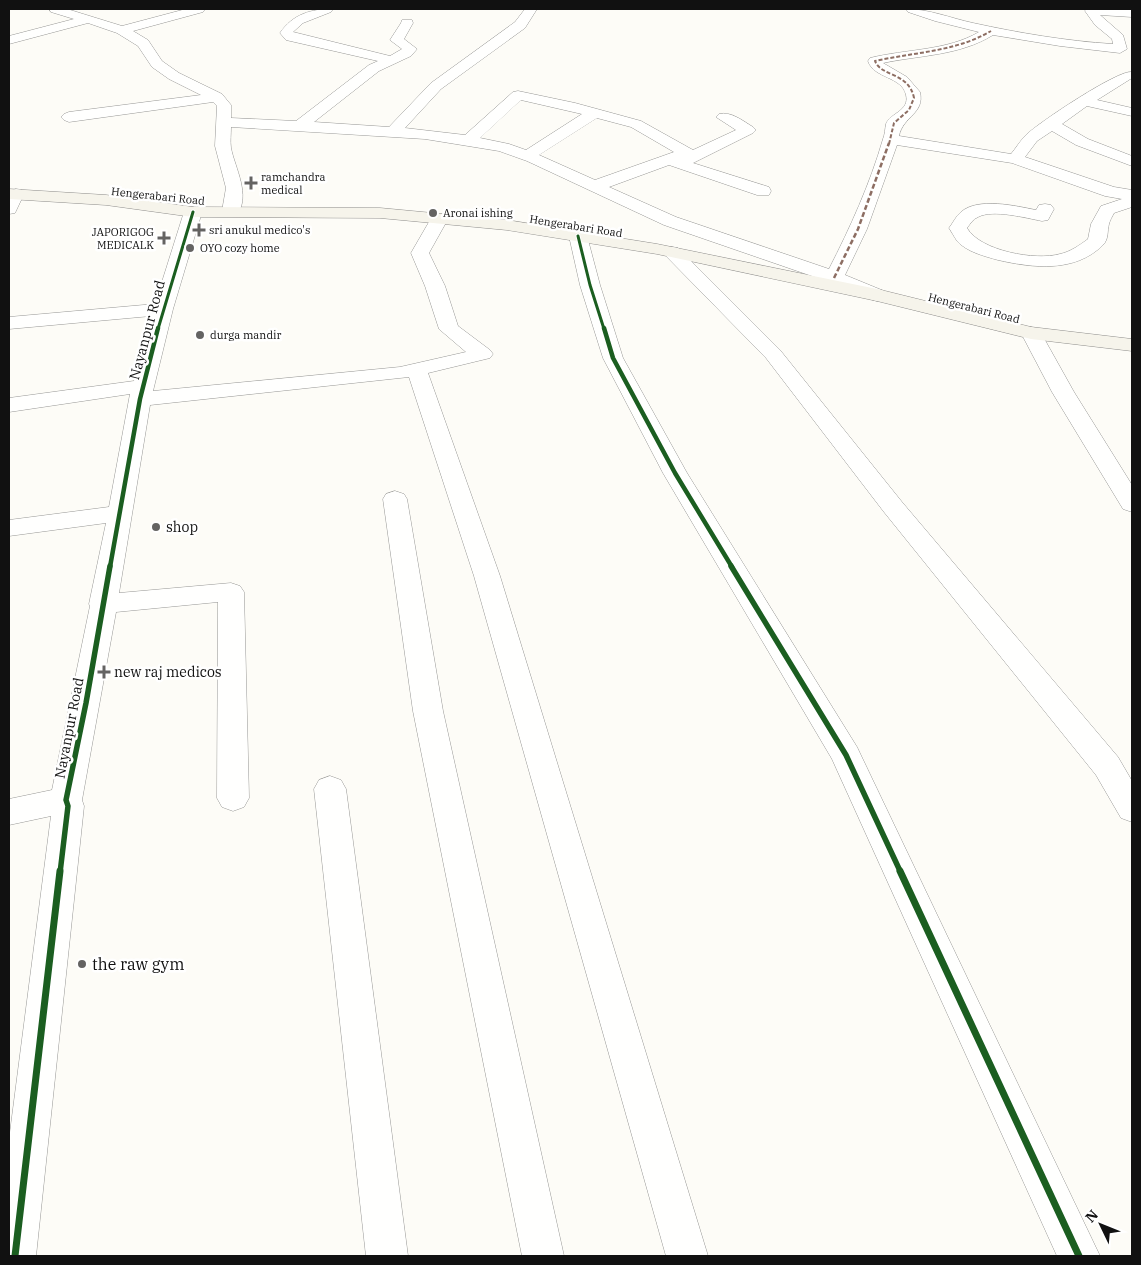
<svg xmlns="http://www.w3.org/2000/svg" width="1141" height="1265" font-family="'IBM Plex Serif',serif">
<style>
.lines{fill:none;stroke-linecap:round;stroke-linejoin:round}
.minor-casing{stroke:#979795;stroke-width:1}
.secondary-casing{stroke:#8e8d8b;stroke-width:1}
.minor{fill:#fffffe;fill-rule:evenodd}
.secondary{fill:#f6f4eb;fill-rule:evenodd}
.quiet-far1{stroke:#8d6e63;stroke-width:2;stroke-dasharray:4 2;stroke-linecap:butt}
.quiet{stroke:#8d6e63;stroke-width:2.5;stroke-dasharray:5 2.5;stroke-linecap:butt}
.cycleway-far3-casing{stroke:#fff;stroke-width:5}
.cycleway-far2-casing{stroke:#fff;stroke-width:7}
.cycleway-far1-casing{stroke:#fff;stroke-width:9}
.cycleway-casing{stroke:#fff;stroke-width:10}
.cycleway-far3{stroke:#1b5e20;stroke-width:3}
.cycleway-far2{stroke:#1b5e20;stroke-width:4.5}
.cycleway-far1{stroke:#1b5e20;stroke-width:5.5}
.cycleway{stroke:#1b5e20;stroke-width:7}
.poi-dot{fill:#646362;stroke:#fff;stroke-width:2}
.labels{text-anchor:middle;stroke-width:5;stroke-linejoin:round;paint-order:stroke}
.far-poi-label{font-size:11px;fill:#111;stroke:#fff;text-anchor:start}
.far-street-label{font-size:11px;fill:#111;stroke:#fff}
.street-label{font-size:14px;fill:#111;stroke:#fff}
.poi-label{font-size:14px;fill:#111;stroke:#fff;text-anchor:start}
.near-poi-label{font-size:16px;fill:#111;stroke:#fff;text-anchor:start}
</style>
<rect width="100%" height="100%" fill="#fdfcf7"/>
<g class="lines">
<g class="minor-casing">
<g id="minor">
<path d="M 49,9 L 67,9 L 122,26 L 186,9 L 205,9 L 203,12 L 133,31 L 148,40 L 162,61 L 179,73 L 222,94 L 231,105 L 231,118 L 296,121 L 369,65 L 378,61 L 286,40 L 280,33 C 293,14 311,9 333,9 L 331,12 L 303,23 L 293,32 L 390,56 L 402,49 L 390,40 L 401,23 L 402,20 L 412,20 L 413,23 L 404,39 L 417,49 L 411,56 L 379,71 L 314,122 L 389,127 L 431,83 L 515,22 L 525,9 L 537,9 L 525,28 L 441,89 L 405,128 L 465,135 L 513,92 L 518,91 L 575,103 L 641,121 L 693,150 L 736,130 L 716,117 L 719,114 C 731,111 743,121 753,127 L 756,130 L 753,133 L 693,163 L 769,187 L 771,191 L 769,195 L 757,195 L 669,165 L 609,187 L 676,217 L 829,269 C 850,228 870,184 883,139 C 885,134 885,129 886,124 C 890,113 910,111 906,95 C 902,76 874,79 868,61 L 870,58 C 906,49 947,51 979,32 L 935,21 L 908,12 L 906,9 C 929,9 950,18 973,23 C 1019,33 1066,41 1113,44 L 1112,39 L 1095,25 L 1085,11 L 1086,9 L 1132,9 L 1132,17 L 1100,15 L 1123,35 L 1127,49 L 1120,53 L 1060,46 L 993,35 C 959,56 920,55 883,63 L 907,77 L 920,92 C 925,114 903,116 899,136 L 1011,154 C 1016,148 1020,141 1026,135 C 1038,123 1119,69 1132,72 L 1132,78 L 1097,100 L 1132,108 L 1132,116 L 1087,106 L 1062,124 L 1088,139 L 1132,156 L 1132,166 L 1076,145 L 1052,131 L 1037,141 L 1025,157 L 1114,187 L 1132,190 L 1132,207 L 1114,213 C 1112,217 1110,220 1109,224 C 1107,231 1109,239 1103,245 C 1075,273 1033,268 998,260 C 984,256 967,252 957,241 C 954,237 952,232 949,228 C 953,223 956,216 961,212 C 978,197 1016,206 1036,210 L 1039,205 L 1045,204 L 1051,205 L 1054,209 L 1048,220 L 1042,221 C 1026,218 993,209 978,217 C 973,219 970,224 967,228 C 980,251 1036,261 1060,254 C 1070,252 1080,245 1088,239 L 1091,224 L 1101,206 L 1122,199 L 1105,196 L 1012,163 L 897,145 L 867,229 L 845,275 L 884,291 L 887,295 L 884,299 L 877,301 L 870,299 L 838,285 L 664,225 L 527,161 L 499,151 L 425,139 L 231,127 C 231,134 230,141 231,148 C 235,168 251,195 237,215 L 231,216 L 225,215 L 222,211 L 226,188 L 215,146 L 217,106 L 213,102 L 69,122 L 64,120 L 61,117 L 64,114 L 69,112 L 201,95 L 169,79 L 152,67 L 138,46 L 117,33 L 88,23 L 9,44 L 9,36 L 74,19 L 51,12 ZM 521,100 L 582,114 L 526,150 L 509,144 L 480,138 ZM 597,118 L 631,127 L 674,152 L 595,180 L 539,155 Z"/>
<path d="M 16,189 L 22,190 L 24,194 L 15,213 L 9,214 L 9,192 Z"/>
<path d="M 193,207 L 199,208 L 202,212 L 173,309 L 153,391 L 400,367 L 466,352 L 439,329 L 425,286 L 411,253 L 433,215 L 439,214 L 445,215 L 448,219 L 429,253 L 445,286 L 458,326 L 490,350 L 493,354 L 490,358 L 428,373 L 500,576 L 708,1256 L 666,1256 L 474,576 L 409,377 L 150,405 L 119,593 L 231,583 L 240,586 L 244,592 L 249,798 L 244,807 L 233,811 L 222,807 L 217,798 L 218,602 L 116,612 L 82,800 L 84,806 L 36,1256 L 9,1256 L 9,1140 L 51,816 L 9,825 L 9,799 L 52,790 L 90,606 L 89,604 L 106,523 L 9,536 L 9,520 L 109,507 L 130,394 L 9,412 L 9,398 L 134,381 L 151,316 L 9,329 L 9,317 L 155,304 L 184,212 L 187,208 Z"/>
<path d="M 578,231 L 584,232 L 587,236 L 600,285 L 623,358 L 687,473 L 857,747 L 1100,1256 L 1057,1256 L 832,759 L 663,473 L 603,358 L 580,285 L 569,236 L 572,232 Z"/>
<path d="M 672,247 L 678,248 L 780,350 L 902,502 L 1118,757 L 1132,781 L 1132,822 L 1121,818 L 1096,775 L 884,512 L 766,358 L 666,256 L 663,252 L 666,248 Z"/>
<path d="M 1031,327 L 1038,329 L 1041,333 L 1074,392 L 1132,485 L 1132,512 L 1123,509 L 1052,392 L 1021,333 L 1024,329 Z"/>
<path d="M 395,491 L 404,494 L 407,499 L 443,711 L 564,1256 L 522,1256 L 413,711 L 383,499 L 386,494 Z"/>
<path d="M 330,776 L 341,780 L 346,789 L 408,1256 L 366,1256 L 314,789 L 319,780 Z"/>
</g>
</g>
<g class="secondary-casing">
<path id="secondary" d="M 9,189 L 106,195 L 193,207 L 380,208 L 507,220 L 657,244 L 877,289 L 1031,327 L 1132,339 L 1132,351 L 1031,339 L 877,301 L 657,254 L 507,230 L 380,218 L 193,217 L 106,205 L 9,199 Z"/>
</g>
<use href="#minor" class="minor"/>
<use href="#secondary" class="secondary"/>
<path class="quiet-far1" d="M 889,144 L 894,123 L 909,110 L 914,98 C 909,72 881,77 875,61 C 915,52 955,52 991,31"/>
<path class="quiet" d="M 834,278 L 858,229 L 889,143"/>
<g class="cycleway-far3-casing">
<g id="cycleway-far3">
<path d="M 578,236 L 590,285 L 604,329"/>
<path d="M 158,329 L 193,212"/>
</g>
</g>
<g class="cycleway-far2-casing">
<g id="cycleway-far2">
<path d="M 604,328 L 613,358 L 675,473 L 732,567"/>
<path d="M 110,567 L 140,399 L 158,328"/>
</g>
</g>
<g class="cycleway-far1-casing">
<g id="cycleway-far1">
<path d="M 731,566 L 846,755 L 901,873"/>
<path d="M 60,873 L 68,806 L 66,800 L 86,703 L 110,566"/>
</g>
</g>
<g class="cycleway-casing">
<g id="cycleway">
<path d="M 900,871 L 1079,1256"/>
<path d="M 15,1256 L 60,871"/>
</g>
</g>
<use href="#cycleway-far3" class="cycleway-far3"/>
<use href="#cycleway-far2" class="cycleway-far2"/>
<use href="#cycleway-far1" class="cycleway-far1"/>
<use href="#cycleway" class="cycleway"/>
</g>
<g class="poi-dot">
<path d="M248.5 175.5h5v5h5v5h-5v5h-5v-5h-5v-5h5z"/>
<circle cx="433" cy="213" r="5"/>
<path d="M196.5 222.5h5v5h5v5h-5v5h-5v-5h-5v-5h5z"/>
<path d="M161.5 230.5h5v5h5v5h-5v5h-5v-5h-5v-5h5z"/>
<circle cx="190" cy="248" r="5"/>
<circle cx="200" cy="335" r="5"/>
<circle cx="156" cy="527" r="5"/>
<path d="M101.5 664.5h5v5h5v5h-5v5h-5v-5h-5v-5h5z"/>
<circle cx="82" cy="964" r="5"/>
</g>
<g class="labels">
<g class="far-poi-label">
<text x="261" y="181">ramchandra<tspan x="261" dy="13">medical</tspan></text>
<text x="443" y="217">Aronai ishing</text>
<text x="209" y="234">sri anukul medico's</text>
<text x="154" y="236" text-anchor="end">JAPORIGOG<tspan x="154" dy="13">MEDICALK</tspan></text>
<text x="200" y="252">OYO cozy home</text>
<text x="210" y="339">durga mandir</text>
</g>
<g class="far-street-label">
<text transform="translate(158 196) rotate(6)" y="4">Hengerabari Road</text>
<text transform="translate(576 226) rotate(9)" y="4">Hengerabari Road</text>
<text transform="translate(974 308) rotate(14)" y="4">Hengerabari Road</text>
</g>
<g class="street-label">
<text transform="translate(147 330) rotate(-75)" y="5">Nayanpur Road</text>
<text transform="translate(69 728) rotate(-79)" y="5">Nayanpur Road</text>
</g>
<g class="poi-label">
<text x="166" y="532">shop</text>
<text x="114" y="677">new raj medicos</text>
</g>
<g class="near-poi-label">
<text x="92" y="970">the raw gym</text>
</g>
</g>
<rect width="1141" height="1265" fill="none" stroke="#111111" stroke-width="20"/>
<g transform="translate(1101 1225) rotate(313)" stroke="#ffffff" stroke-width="4" paint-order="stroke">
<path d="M0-4L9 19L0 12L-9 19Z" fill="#111111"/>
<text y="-8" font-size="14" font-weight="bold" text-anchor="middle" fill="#111111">N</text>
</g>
</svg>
